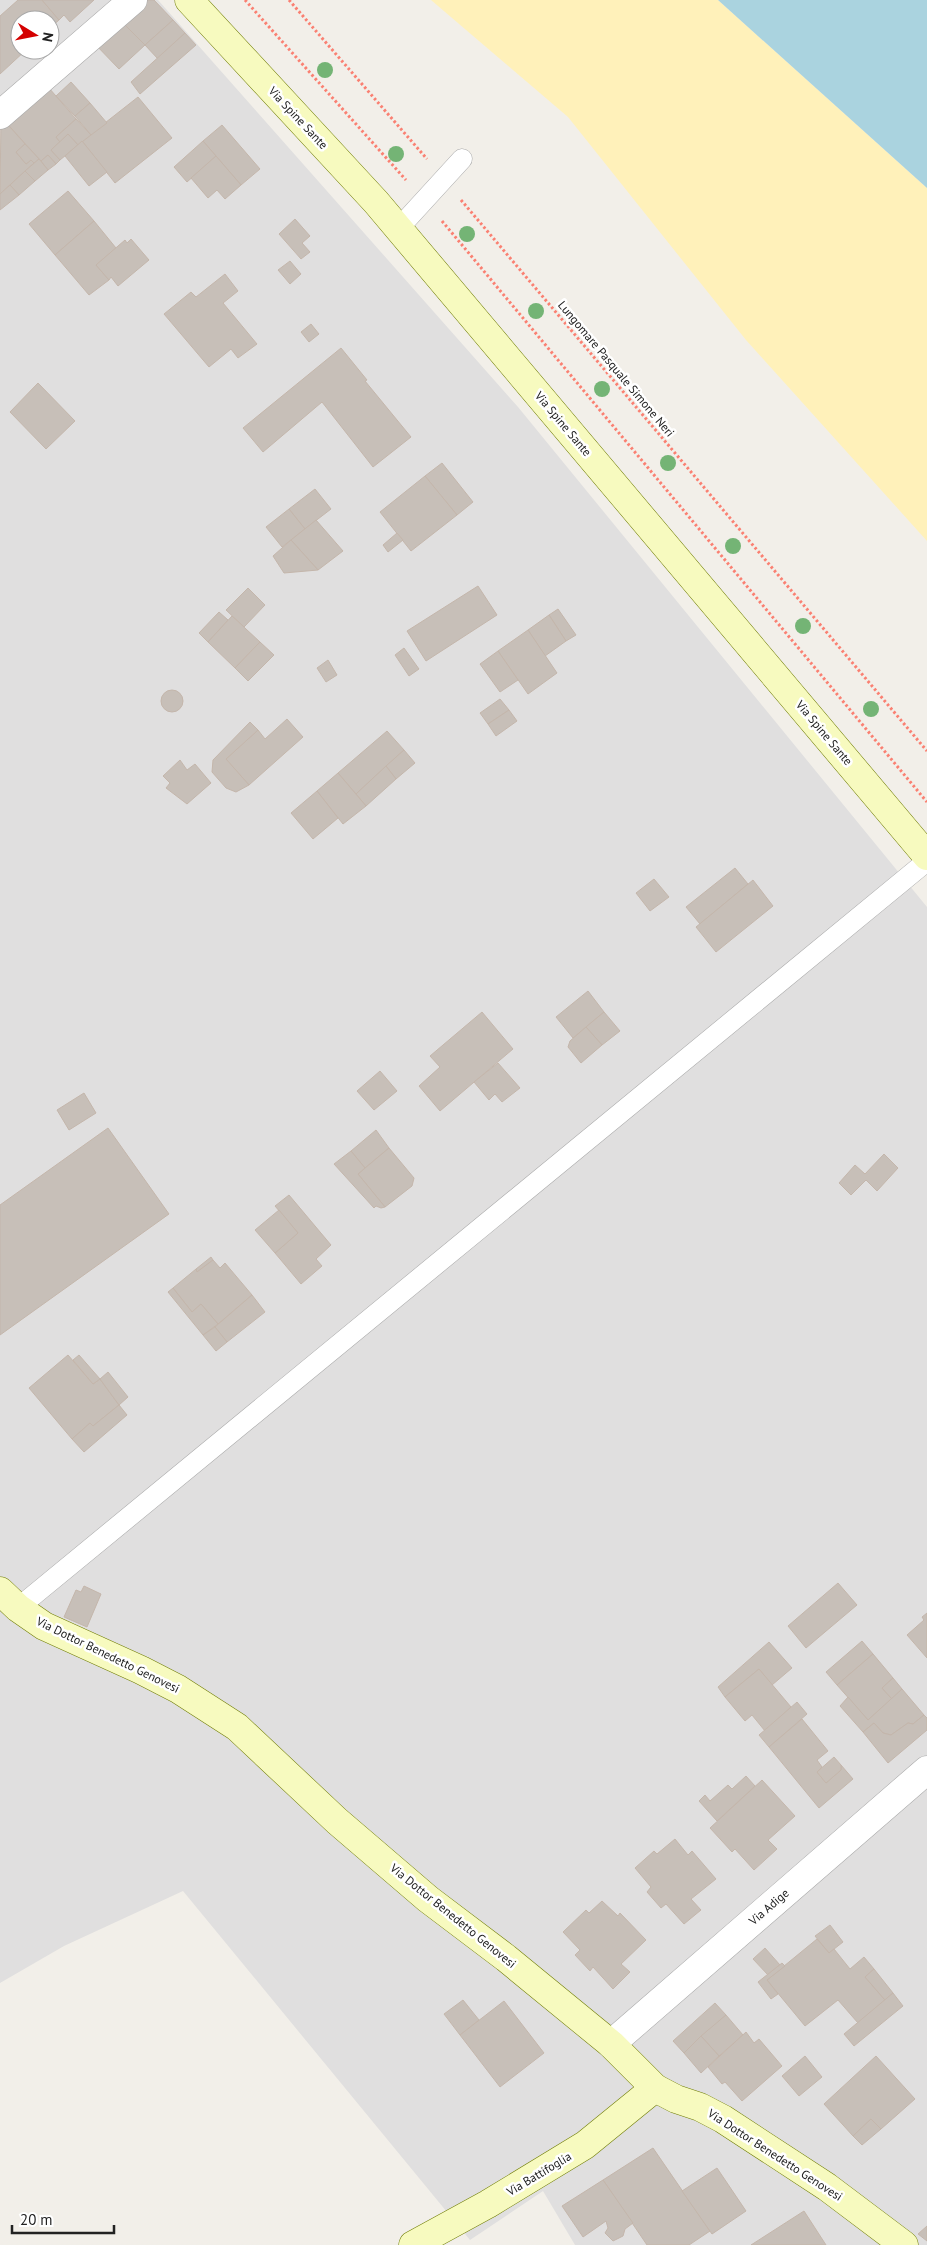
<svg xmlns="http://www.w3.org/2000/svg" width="927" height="2245" font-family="'PT Sans',sans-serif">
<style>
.residential{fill:#e0dfdf;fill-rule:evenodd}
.sand{fill:#fff1ba}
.water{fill:#aad3df}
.building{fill:#c7bfb8;stroke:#c4b6ab}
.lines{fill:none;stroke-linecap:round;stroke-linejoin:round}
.lane-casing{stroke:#a9a9a9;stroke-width:21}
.street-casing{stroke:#a9a9a9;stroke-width:29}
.secondary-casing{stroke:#707d05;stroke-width:29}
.path{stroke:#fa8072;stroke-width:3;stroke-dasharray:2.5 2.5;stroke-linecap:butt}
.lane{stroke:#fff;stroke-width:20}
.street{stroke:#fff;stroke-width:28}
.secondary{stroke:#f7fabf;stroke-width:28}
.tree{fill:#74b475}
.labels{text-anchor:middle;stroke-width:5;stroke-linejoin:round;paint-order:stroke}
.street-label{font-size:12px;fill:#222;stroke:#fff}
</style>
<rect width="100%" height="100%" fill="#f2efe9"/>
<path class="residential" d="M 0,0 L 158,0 L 518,407 L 927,907 L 927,2245 L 575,2245 L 543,2191 L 470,2240 L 183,1891 L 64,1946 L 0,1983 ZM 20,20 L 50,20 L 50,50 L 20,50 Z"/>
<path class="sand" d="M 431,0 L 718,0 L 927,188 L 927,541 L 746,340 L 568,117 Z"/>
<path class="water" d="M 718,0 L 927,0 L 927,188 Z"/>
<g class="building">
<path d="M 18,0 L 42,0 L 59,20 L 50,28 L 50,20 L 20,20 L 20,50 L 26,50 L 0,74 L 0,16 Z"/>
<path d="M 42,0 L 94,0 L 70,22 L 64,15 L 59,20 Z"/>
<path d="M 141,0 L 154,0 L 173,20 L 145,45 L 120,20 Z"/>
<path d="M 120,20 L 145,45 L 119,69 L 94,43 Z"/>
<path d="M 173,20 L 185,33 L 158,59 L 145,45 Z"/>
<path d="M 185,33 L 196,45 L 140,94 L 131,82 Z"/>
<path d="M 42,80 L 76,119 L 56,137 L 60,142 L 51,150 L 60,160 L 56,164 L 48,155 L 41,161 L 1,117 Z"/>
<path d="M 71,82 L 90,103 L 75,116 L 56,96 Z"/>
<path d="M 138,97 L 172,138 L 115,183 L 82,141 Z"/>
<path d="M 90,103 L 107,123 L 91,135 L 75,116 Z"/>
<path d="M 1,117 L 25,144 L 16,152 L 26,164 L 31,160 L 34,163 L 0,194 Z"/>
<path d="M 76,119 L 91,135 L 78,145 L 68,134 L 60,142 L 56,137 Z"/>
<path d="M 222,125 L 260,169 L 241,185 L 203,141 Z"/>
<path d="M 68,134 L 78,145 L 60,160 L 51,150 Z"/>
<path d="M 82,141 L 107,172 L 89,186 L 65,156 Z"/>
<path d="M 203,141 L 216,156 L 187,182 L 174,167 Z"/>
<path d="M 25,144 L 39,159 L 34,163 L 31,160 L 26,164 L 16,152 Z"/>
<path d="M 48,155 L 56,164 L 48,170 L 41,161 Z"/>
<path d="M 216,156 L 241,185 L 225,199 L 217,190 L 208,198 L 191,178 Z"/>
<path d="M 39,159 L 48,170 L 35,181 L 25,171 Z"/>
<path d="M 25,171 L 35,181 L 19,195 L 10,185 Z"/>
<path d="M 10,185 L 19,195 L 0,210 L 0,194 Z"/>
<path d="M 68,191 L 94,221 L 55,255 L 29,224 Z"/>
<path d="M 295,219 L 310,236 L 302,243 L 310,252 L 301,259 L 279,234 Z"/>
<path d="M 94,221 L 116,248 L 96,265 L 109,280 L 89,295 L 55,255 Z"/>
<path d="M 131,239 L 149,260 L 118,286 L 111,277 L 109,280 L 96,265 L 125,240 L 127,243 Z"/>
<path d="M 290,261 L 301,274 L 290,284 L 278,270 Z"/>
<path d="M 225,274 L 238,291 L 223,303 L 257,344 L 238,358 L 231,349 L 209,367 L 164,314 L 191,292 L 196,297 Z"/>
<path d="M 311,324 L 319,334 L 309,342 L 301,332 Z"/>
<path d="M 341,348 L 367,380 L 365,381 L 411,437 L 373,467 L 322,402 L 263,452 L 243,428 Z"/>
<path d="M 38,383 L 75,421 L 46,449 L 10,412 Z"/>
<path d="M 442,463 L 473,502 L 457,515 L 425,476 Z"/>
<path d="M 425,476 L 457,515 L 411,551 L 380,512 Z"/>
<path d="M 315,489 L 331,509 L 305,529 L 289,509 Z"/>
<path d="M 289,509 L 305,529 L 282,547 L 266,527 Z"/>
<path d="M 316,520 L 343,551 L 318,570 L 291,540 Z"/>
<path d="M 397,533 L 403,540 L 388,552 L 383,545 Z"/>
<path d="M 291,540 L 318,570 L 284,573 L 273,556 Z"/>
<path d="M 478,586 L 497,615 L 426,661 L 407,631 Z"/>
<path d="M 248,588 L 265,605 L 244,627 L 226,610 Z"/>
<path d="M 558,609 L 576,635 L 566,641 L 549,615 Z"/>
<path d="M 219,612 L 228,620 L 208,642 L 199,633 Z"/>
<path d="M 549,615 L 566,641 L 545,656 L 528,630 Z"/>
<path d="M 232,616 L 260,642 L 235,668 L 208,642 Z"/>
<path d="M 528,630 L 557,673 L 528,694 L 498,651 Z"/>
<path d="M 260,642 L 274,655 L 248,681 L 235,668 Z"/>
<path d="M 404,648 L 419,669 L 409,676 L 395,655 Z"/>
<path d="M 498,651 L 518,680 L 500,692 L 480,664 Z"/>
<path d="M 328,660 L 337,675 L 326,682 L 317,668 Z"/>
<circle cx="172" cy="701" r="11"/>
<path d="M 500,699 L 509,710 L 488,724 L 480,713 Z"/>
<path d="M 509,710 L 517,721 L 496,736 L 488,724 Z"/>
<path d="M 287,719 L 303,737 L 249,785 L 226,759 L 258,730 L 265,739 Z"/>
<path d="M 250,722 L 258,730 L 226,759 L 249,785 L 236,792 L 226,788 L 212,772 L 213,760 Z"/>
<path d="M 387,731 L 404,750 L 356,794 L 338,773 Z"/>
<path d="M 404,750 L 415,763 L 396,779 L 386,766 Z"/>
<path d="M 180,760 L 187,770 L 195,764 L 211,783 L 187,804 L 166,788 L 170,783 L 163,776 Z"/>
<path d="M 386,766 L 396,779 L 366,806 L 356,794 Z"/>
<path d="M 338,773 L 366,806 L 343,824 L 317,791 Z"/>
<path d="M 317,791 L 338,818 L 313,839 L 291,813 Z"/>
<path d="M 735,868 L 748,884 L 700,924 L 686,907 Z"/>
<path d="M 654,879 L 669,897 L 650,911 L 636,893 Z"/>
<path d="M 753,880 L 773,906 L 716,952 L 696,927 Z"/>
<path d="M 588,991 L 604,1012 L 573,1038 L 556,1017 Z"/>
<path d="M 482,1012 L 513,1049 L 440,1111 L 419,1086 L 440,1067 L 430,1056 Z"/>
<path d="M 604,1012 L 620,1031 L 602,1045 L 586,1027 Z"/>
<path d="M 586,1027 L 602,1045 L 581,1063 L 568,1047 L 570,1041 Z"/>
<path d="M 498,1063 L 520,1088 L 502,1102 L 495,1094 L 489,1100 L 474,1082 Z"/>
<path d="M 380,1071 L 397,1091 L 374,1110 L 357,1091 Z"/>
<path d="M 84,1093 L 96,1113 L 69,1130 L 57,1110 Z"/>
<path d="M 108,1128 L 169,1214 L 0,1335 L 0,1205 Z"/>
<path d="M 376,1130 L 389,1148 L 365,1168 L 351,1151 Z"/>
<path d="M 389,1148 L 414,1178 L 412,1186 L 385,1207 L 358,1174 Z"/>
<path d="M 351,1151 L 365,1168 L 358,1174 L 385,1207 L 381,1208 L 376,1206 L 374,1208 L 334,1164 Z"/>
<path d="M 884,1154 L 898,1168 L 877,1191 L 866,1180 L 851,1195 L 839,1183 L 855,1165 L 865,1174 Z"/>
<path d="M 289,1195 L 331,1245 L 316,1259 L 322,1266 L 301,1284 L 275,1253 L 298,1233 L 275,1206 Z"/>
<path d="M 279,1210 L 298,1233 L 275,1253 L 255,1230 Z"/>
<path d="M 211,1257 L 213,1260 L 197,1272 L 196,1269 Z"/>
<path d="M 213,1260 L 220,1268 L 225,1263 L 252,1295 L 218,1324 L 201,1304 L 192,1312 L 173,1288 L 196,1269 L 197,1272 Z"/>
<path d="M 173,1288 L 192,1312 L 201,1304 L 218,1324 L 203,1335 L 168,1292 Z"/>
<path d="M 252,1295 L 265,1312 L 227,1342 L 215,1327 Z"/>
<path d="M 215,1327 L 227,1342 L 216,1351 L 203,1335 Z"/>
<path d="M 68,1355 L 93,1384 L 100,1379 L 119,1405 L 93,1426 L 90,1423 L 72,1439 L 29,1388 Z"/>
<path d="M 79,1355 L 100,1379 L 93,1384 L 73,1360 Z"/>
<path d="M 108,1372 L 128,1397 L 119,1405 L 100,1379 Z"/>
<path d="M 119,1405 L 127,1415 L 84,1452 L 72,1439 L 90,1423 L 93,1426 Z"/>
<path d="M 838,1583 L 857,1605 L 806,1648 L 788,1626 Z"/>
<path d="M 84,1586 L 101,1594 L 87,1627 L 64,1617 L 76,1590 L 81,1592 Z"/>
<path d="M 927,1613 L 927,1658 L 907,1635 L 924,1620 L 922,1617 Z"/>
<path d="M 862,1641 L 873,1654 L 837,1685 L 826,1672 Z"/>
<path d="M 769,1642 L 792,1668 L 772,1685 L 759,1669 L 725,1697 L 718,1687 Z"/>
<path d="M 873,1654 L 893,1678 L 882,1688 L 892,1699 L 868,1720 L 837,1685 Z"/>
<path d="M 759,1669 L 791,1707 L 765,1731 L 752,1715 L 745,1721 L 725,1697 Z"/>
<path d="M 893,1678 L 902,1689 L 892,1699 L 882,1688 Z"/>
<path d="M 902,1689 L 924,1715 L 913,1724 L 908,1723 L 891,1735 L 883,1733 L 874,1723 L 863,1732 L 840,1706 L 848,1697 L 868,1720 Z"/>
<path d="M 797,1702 L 807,1714 L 769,1747 L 759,1735 Z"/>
<path d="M 924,1715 L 927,1718 L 927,1730 L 888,1763 L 863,1732 L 874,1723 L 883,1733 L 891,1735 L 908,1723 L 913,1724 Z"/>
<path d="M 802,1719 L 828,1751 L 817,1760 L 822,1767 L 817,1772 L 826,1783 L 841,1770 L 841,1765 L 853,1779 L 819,1808 L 769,1747 Z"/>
<path d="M 834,1757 L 841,1765 L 841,1770 L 826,1783 L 817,1772 Z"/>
<path d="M 746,1776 L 755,1786 L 717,1821 L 699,1801 L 705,1795 L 710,1801 L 728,1785 L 732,1789 Z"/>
<path d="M 762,1780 L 795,1816 L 768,1840 L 777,1849 L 754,1870 L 735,1849 L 732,1852 L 710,1828 Z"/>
<path d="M 675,1839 L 688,1855 L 692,1851 L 716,1879 L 691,1899 L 701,1910 L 684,1924 L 666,1904 L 661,1908 L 647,1892 L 651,1887 L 635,1868 L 654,1851 L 657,1854 Z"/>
<path d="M 602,1901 L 618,1916 L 620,1913 L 646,1940 L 621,1964 L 630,1972 L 613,1989 L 593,1967 L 590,1971 L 575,1955 L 580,1950 L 563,1932 L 586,1910 L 589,1913 Z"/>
<path d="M 830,1925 L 843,1942 L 829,1953 L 815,1936 Z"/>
<path d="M 817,1939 L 829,1953 L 834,1949 L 850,1969 L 864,1957 L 874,1969 L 865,1977 L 885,2000 L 858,2023 L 838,2000 L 805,2026 L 767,1980 Z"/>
<path d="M 765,1948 L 780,1965 L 768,1975 L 753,1959 Z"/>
<path d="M 782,1963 L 785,1966 L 767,1980 L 778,1994 L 771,1999 L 758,1982 Z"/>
<path d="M 874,1969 L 893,1993 L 885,2000 L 865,1977 Z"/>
<path d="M 893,1993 L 903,2006 L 854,2046 L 844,2034 Z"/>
<path d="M 463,2000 L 479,2020 L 460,2035 L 444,2014 Z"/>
<path d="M 504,2001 L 544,2053 L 500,2087 L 460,2035 Z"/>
<path d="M 715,2003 L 726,2015 L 684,2053 L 673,2041 Z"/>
<path d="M 726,2015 L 743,2035 L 719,2056 L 701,2036 Z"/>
<path d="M 746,2032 L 754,2043 L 759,2039 L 782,2066 L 742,2101 L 725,2082 L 722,2084 L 708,2067 Z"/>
<path d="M 701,2036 L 719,2056 L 701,2073 L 684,2053 Z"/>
<path d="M 805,2056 L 822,2077 L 799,2096 L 782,2076 Z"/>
<path d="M 876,2056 L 915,2099 L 881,2129 L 871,2119 L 853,2136 L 824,2104 Z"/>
<path d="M 871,2119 L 881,2129 L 862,2145 L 853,2136 Z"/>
<path d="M 653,2148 L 710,2231 L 689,2245 L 647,2245 L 603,2180 Z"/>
<path d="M 717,2168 L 746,2211 L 712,2234 L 682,2191 Z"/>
<path d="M 603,2180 L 633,2223 L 625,2229 L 623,2236 L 613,2241 L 605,2233 L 608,2228 L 606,2221 L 583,2237 L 562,2206 Z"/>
<path d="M 804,2211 L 826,2245 L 751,2245 Z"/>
<path d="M 927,2226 L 927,2241 L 918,2234 Z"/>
</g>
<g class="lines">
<g class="lane-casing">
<g id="lane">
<path d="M 398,229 L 462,159"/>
<path d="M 18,1608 L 927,861"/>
</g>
</g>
<g class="street-casing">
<g id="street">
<path d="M 0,115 L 133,0"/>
<path d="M 611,2044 L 927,1770"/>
</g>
</g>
<g class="secondary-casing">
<g id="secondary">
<path d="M 189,0 L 376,202 L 927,856"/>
<path d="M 0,1591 L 18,1608 L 44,1626 L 141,1670 L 178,1689 L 237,1727 L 337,1821 L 428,1899 L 506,1958 L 611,2044 L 655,2088 L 676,2099 L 700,2107 L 723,2119 L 827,2187 L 904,2245"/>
<path d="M 413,2245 L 488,2204 L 585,2145 L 655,2088"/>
</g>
</g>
<g class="path">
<path d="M 245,0 L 406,180"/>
<path d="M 289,0 L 427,159"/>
<path d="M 461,200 L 927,751"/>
<path d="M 442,221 L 927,802"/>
</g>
<use href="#lane" class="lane"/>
<use href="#street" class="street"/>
<use href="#secondary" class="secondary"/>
</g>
<g class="tree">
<circle cx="325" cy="70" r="8"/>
<circle cx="396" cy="154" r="8"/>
<circle cx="467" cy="234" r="8"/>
<circle cx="536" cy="311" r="8"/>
<circle cx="602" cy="389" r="8"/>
<circle cx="668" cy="463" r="8"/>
<circle cx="733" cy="546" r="8"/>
<circle cx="803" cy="626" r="8"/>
<circle cx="871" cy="709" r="8"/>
</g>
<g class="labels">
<g class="street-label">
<text transform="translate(298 118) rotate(47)" y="4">Via Spine Sante</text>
<text transform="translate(616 369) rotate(50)" y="4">Lungomare Pasquale Simone Neri</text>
<text transform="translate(563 424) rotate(50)" y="4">Via Spine Sante</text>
<text transform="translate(824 733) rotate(50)" y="4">Via Spine Sante</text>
<text transform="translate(108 1655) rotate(26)" y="4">Via Dottor Benedetto Genovesi</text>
<text transform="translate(769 1907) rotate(-41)" y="4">Via Adige</text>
<text transform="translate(453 1916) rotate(39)" y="4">Via Dottor Benedetto Genovesi</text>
<text transform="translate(775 2155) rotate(33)" y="4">Via Dottor Benedetto Genovesi</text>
<text transform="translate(539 2174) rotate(-31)" y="4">Via Battifoglia</text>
</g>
</g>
<g transform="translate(35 35) rotate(100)"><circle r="24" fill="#ffffff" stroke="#a7a7a7"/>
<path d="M0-4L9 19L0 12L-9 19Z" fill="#d40000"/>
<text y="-8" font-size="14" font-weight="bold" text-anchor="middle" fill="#222222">N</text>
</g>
<path d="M12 2225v8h102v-8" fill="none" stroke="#222222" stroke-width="2.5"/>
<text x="20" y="2225" font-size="15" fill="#222222" stroke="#ffffff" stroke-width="4" paint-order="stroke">20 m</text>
</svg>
